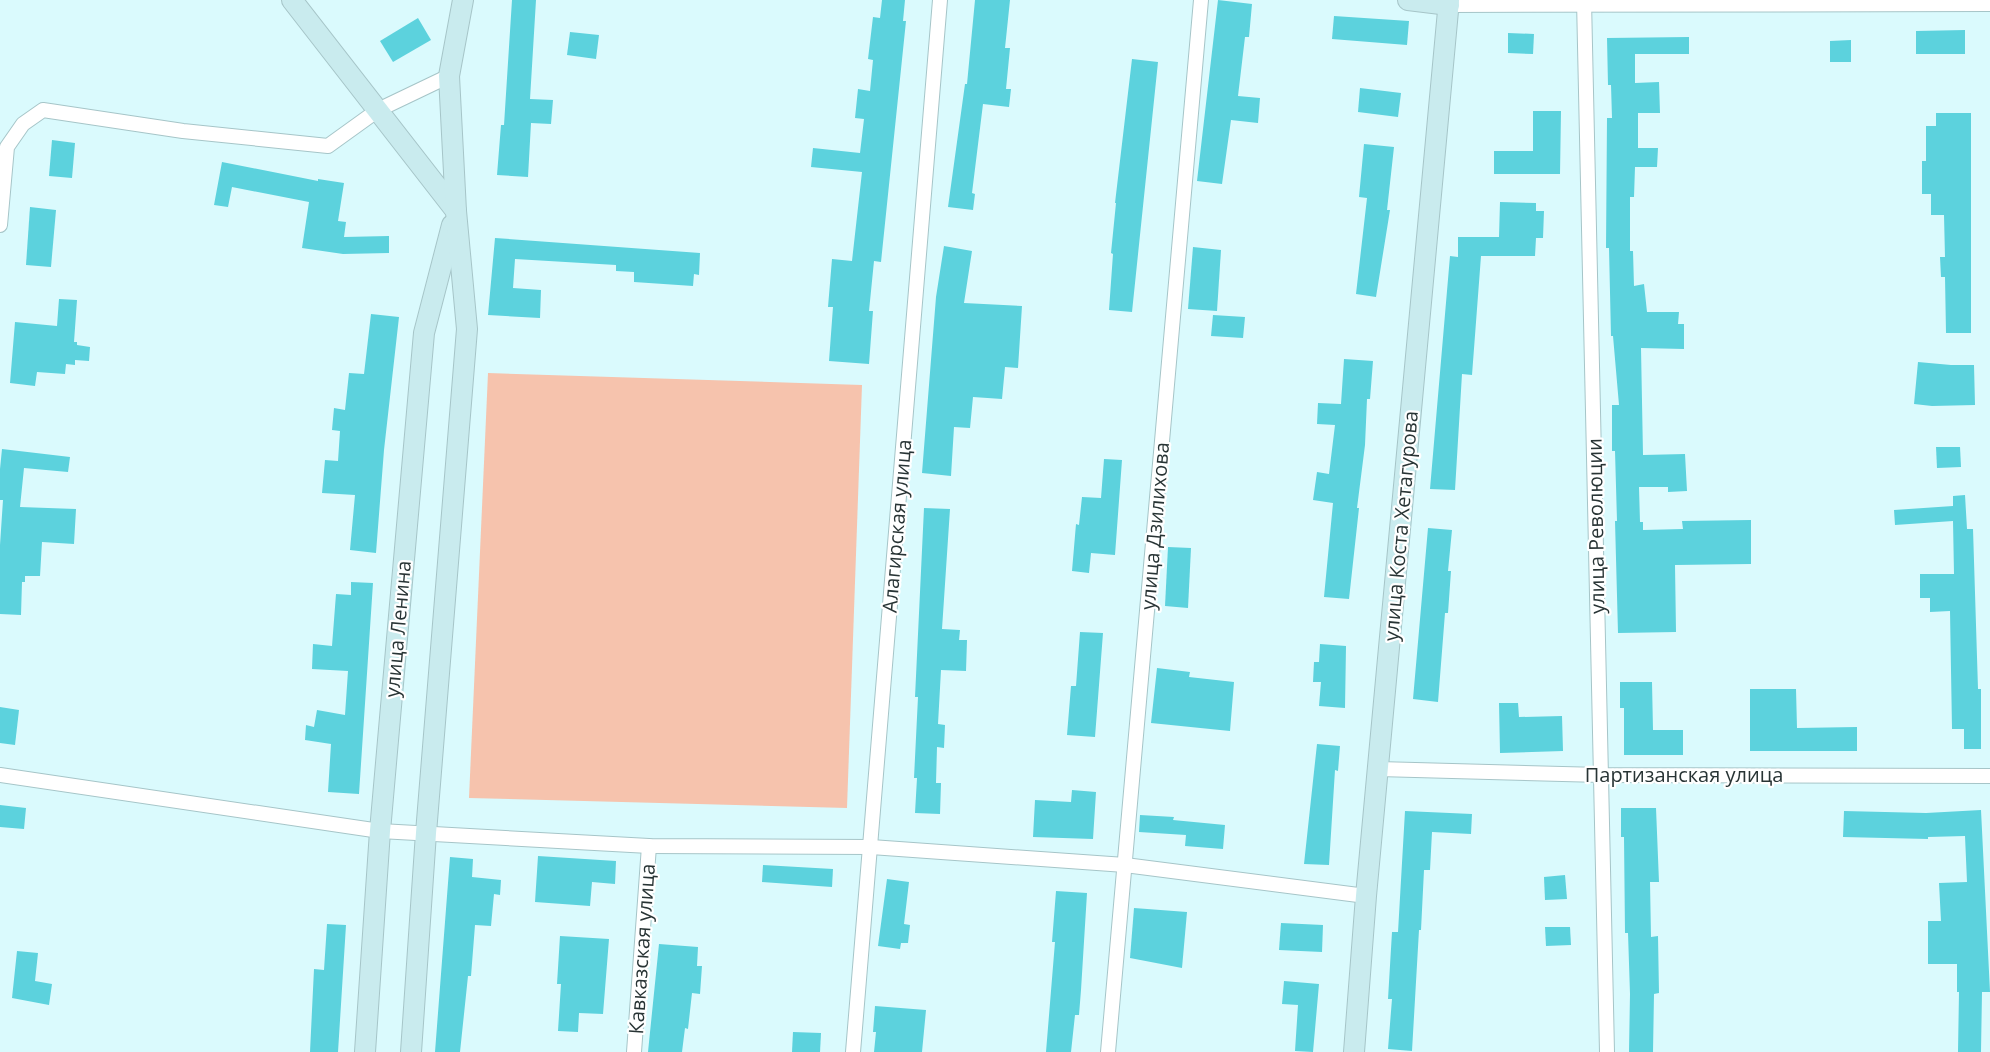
<svg xmlns="http://www.w3.org/2000/svg" width="1990" height="1052" font-family="'Open Sans',sans-serif">
<style>
.green{fill:#f6c3ad}
.building{fill:#5cd2dd}
.lines{fill:none;stroke-linecap:round;stroke-linejoin:round}
.street-casing{stroke:#a6c5c8;stroke-width:16}
.secondary-casing{stroke:#a6c5c8;stroke-width:22}
.street{stroke:#fff;stroke-width:14}
.secondary{stroke:#c9ebee;stroke-width:20}
.labels{text-anchor:middle;stroke-width:4.5;stroke-linejoin:round;paint-order:stroke}
.street-label{font-size:20px;fill:#283435;stroke:#fff}
</style>
<rect width="100%" height="100%" fill="#dafafd"/>
<path class="green" d="M 488,373 L 862,385 L 847,808 L 469,798 Z"/>
<g class="building">
<path d="M 512,0 L 536,0 L 530,99 L 553,100 L 551,124 L 531,123 L 528,177 L 497,175 L 501,125 L 504,125 Z"/>
<path d="M 882,0 L 905,0 L 903,21 L 906,21 L 881,262 L 874,261 L 869,311 L 873,311 L 869,364 L 829,361 L 833,307 L 828,307 L 832,259 L 852,261 L 862,172 L 811,167 L 813,148 L 860,153 L 864,119 L 855,118 L 858,89 L 870,91 L 873,60 L 868,59 L 873,17 L 880,18 Z"/>
<path d="M 975,0 L 1010,0 L 1005,48 L 1010,48 L 1006,89 L 1011,89 L 1009,107 L 983,104 L 972,193 L 975,194 L 973,210 L 948,207 L 965,84 L 967,84 Z"/>
<path d="M 1218,0 L 1252,4 L 1249,37 L 1245,37 L 1238,96 L 1260,98 L 1258,123 L 1231,120 L 1222,184 L 1197,181 Z"/>
<path d="M 1334,16 L 1409,21 L 1407,45 L 1332,39 Z"/>
<path d="M 418,18 L 431,40 L 393,62 L 380,41 Z"/>
<path d="M 1965,30 L 1965,54 L 1916,54 L 1916,31 Z"/>
<path d="M 570,32 L 599,35 L 596,59 L 567,55 Z"/>
<path d="M 1508,33 L 1534,34 L 1533,54 L 1508,53 Z"/>
<path d="M 1689,37 L 1689,54 L 1635,54 L 1635,83 L 1659,82 L 1660,113 L 1638,113 L 1638,148 L 1658,148 L 1657,167 L 1635,167 L 1634,197 L 1630,197 L 1630,251 L 1633,251 L 1634,286 L 1644,284 L 1647,312 L 1679,312 L 1678,324 L 1684,324 L 1684,349 L 1641,348 L 1643,455 L 1685,454 L 1687,491 L 1668,492 L 1668,487 L 1639,487 L 1640,522 L 1643,522 L 1643,530 L 1683,529 L 1682,521 L 1751,520 L 1751,564 L 1675,565 L 1676,632 L 1618,633 L 1615,521 L 1617,521 L 1615,451 L 1612,451 L 1612,405 L 1619,405 L 1613,336 L 1611,336 L 1609,248 L 1606,248 L 1607,118 L 1612,118 L 1611,85 L 1608,85 L 1607,38 Z"/>
<path d="M 1851,40 L 1851,62 L 1830,62 L 1830,41 Z"/>
<path d="M 1132,59 L 1158,62 L 1132,312 L 1109,310 L 1113,254 L 1111,253 L 1116,203 L 1115,203 Z"/>
<path d="M 1360,88 L 1401,93 L 1398,117 L 1358,112 Z"/>
<path d="M 1533,111 L 1561,111 L 1560,174 L 1494,174 L 1494,151 L 1533,151 Z"/>
<path d="M 1936,113 L 1971,113 L 1971,333 L 1946,333 L 1945,277 L 1941,277 L 1940,257 L 1945,257 L 1944,215 L 1931,215 L 1931,194 L 1922,194 L 1922,161 L 1926,161 L 1926,126 L 1936,126 Z"/>
<path d="M 52,140 L 75,143 L 72,178 L 49,176 Z"/>
<path d="M 1364,144 L 1394,147 L 1387,210 L 1390,210 L 1376,297 L 1356,294 L 1367,198 L 1359,197 Z"/>
<path d="M 222,162 L 318,181 L 318,179 L 344,183 L 338,221 L 346,222 L 344,237 L 389,236 L 389,253 L 343,254 L 302,248 L 309,202 L 232,187 L 228,207 L 214,205 Z"/>
<path d="M 1500,202 L 1536,203 L 1536,211 L 1544,211 L 1543,238 L 1536,238 L 1535,256 L 1481,256 L 1472,375 L 1462,374 L 1455,490 L 1430,489 L 1450,256 L 1458,257 L 1458,237 L 1499,237 Z"/>
<path d="M 30,207 L 56,210 L 51,267 L 26,265 Z"/>
<path d="M 495,238 L 700,253 L 699,275 L 694,274 L 693,286 L 634,282 L 634,272 L 616,271 L 616,265 L 515,259 L 513,288 L 541,290 L 540,318 L 488,315 Z"/>
<path d="M 944,246 L 972,251 L 964,303 L 1022,306 L 1018,368 L 1005,367 L 1002,399 L 973,397 L 970,428 L 954,427 L 951,476 L 922,473 L 936,297 Z"/>
<path d="M 1193,247 L 1221,250 L 1217,311 L 1188,309 Z"/>
<path d="M 59,299 L 77,300 L 74,342 L 77,342 L 77,345 L 90,347 L 89,361 L 75,360 L 75,365 L 66,364 L 65,374 L 37,372 L 35,386 L 10,383 L 15,322 L 57,326 Z"/>
<path d="M 371,314 L 399,317 L 384,450 L 376,553 L 350,550 L 355,495 L 322,493 L 325,460 L 338,461 L 340,431 L 332,430 L 334,408 L 345,410 L 349,373 L 364,374 Z"/>
<path d="M 1213,315 L 1245,317 L 1243,338 L 1211,336 Z"/>
<path d="M 1344,359 L 1373,361 L 1370,399 L 1367,399 L 1365,445 L 1357,508 L 1359,508 L 1349,599 L 1324,597 L 1333,503 L 1313,500 L 1317,472 L 1329,474 L 1335,425 L 1317,424 L 1318,403 L 1341,404 Z"/>
<path d="M 1918,362 L 1951,365 L 1974,365 L 1975,405 L 1932,406 L 1914,404 Z"/>
<path d="M 1936,447 L 1960,447 L 1961,467 L 1937,468 Z"/>
<path d="M 2,449 L 70,457 L 68,472 L 24,468 L 20,507 L 76,509 L 74,544 L 42,542 L 40,576 L 25,576 L 25,582 L 22,582 L 21,615 L 0,614 L 0,545 L 3,500 L 0,500 L 0,469 Z"/>
<path d="M 1104,459 L 1122,460 L 1115,555 L 1091,553 L 1089,573 L 1072,571 L 1076,524 L 1079,525 L 1082,497 L 1101,498 Z"/>
<path d="M 1965,495 L 1967,529 L 1973,529 L 1978,689 L 1981,689 L 1981,749 L 1964,749 L 1964,729 L 1952,729 L 1950,611 L 1930,612 L 1930,598 L 1920,598 L 1920,574 L 1954,574 L 1953,521 L 1895,525 L 1894,510 L 1953,506 L 1953,496 Z"/>
<path d="M 924,508 L 950,509 L 942,629 L 960,630 L 959,640 L 967,640 L 966,671 L 941,670 L 938,724 L 945,725 L 944,748 L 937,747 L 936,783 L 941,783 L 940,814 L 915,813 L 917,778 L 914,778 L 918,697 L 915,697 Z"/>
<path d="M 1428,528 L 1452,530 L 1448,571 L 1451,571 L 1448,613 L 1445,613 L 1438,702 L 1413,699 Z"/>
<path d="M 1168,547 L 1191,548 L 1188,608 L 1165,606 Z"/>
<path d="M 351,582 L 373,583 L 359,794 L 328,792 L 331,744 L 305,740 L 306,725 L 314,727 L 317,710 L 345,715 L 348,671 L 312,669 L 313,644 L 332,646 L 336,594 L 351,595 Z"/>
<path d="M 1080,632 L 1103,633 L 1095,737 L 1067,735 L 1071,686 L 1076,686 Z"/>
<path d="M 1320,644 L 1346,646 L 1345,708 L 1319,706 L 1321,682 L 1313,682 L 1314,662 L 1319,662 Z"/>
<path d="M 1157,668 L 1190,672 L 1189,677 L 1234,682 L 1230,731 L 1151,723 Z"/>
<path d="M 1620,682 L 1652,682 L 1653,730 L 1683,730 L 1683,755 L 1624,755 L 1624,708 L 1620,708 Z"/>
<path d="M 1750,689 L 1796,689 L 1797,728 L 1857,727 L 1857,751 L 1750,751 Z"/>
<path d="M 1499,703 L 1518,703 L 1519,717 L 1562,716 L 1563,751 L 1500,753 Z"/>
<path d="M 0,707 L 19,710 L 15,745 L 0,743 Z"/>
<path d="M 1317,744 L 1340,746 L 1338,771 L 1335,770 L 1329,865 L 1304,864 Z"/>
<path d="M 1072,790 L 1096,792 L 1093,839 L 1033,837 L 1035,800 L 1071,802 Z"/>
<path d="M 0,805 L 26,808 L 24,829 L 0,827 Z"/>
<path d="M 1621,808 L 1656,808 L 1659,882 L 1650,882 L 1651,937 L 1658,936 L 1659,993 L 1654,994 L 1653,1052 L 1629,1052 L 1630,994 L 1628,933 L 1625,933 L 1624,837 L 1621,837 Z"/>
<path d="M 1981,810 L 1990,992 L 1982,992 L 1981,1052 L 1958,1052 L 1959,992 L 1957,992 L 1957,964 L 1928,964 L 1928,921 L 1941,921 L 1939,883 L 1967,882 L 1965,836 L 1928,837 L 1928,839 L 1843,837 L 1844,811 L 1926,813 Z"/>
<path d="M 1405,811 L 1472,814 L 1471,834 L 1432,832 L 1430,870 L 1424,870 L 1421,930 L 1419,930 L 1412,1051 L 1388,1049 L 1392,999 L 1388,999 L 1392,932 L 1398,932 Z"/>
<path d="M 1140,815 L 1174,817 L 1173,820 L 1225,825 L 1223,849 L 1185,846 L 1186,835 L 1139,832 Z"/>
<path d="M 538,856 L 616,861 L 615,884 L 592,882 L 590,906 L 535,902 Z"/>
<path d="M 450,857 L 473,859 L 472,877 L 501,880 L 500,895 L 494,894 L 491,926 L 475,925 L 471,976 L 468,976 L 460,1052 L 435,1052 Z"/>
<path d="M 763,865 L 833,869 L 832,887 L 762,882 Z"/>
<path d="M 1565,875 L 1567,899 L 1545,900 L 1544,877 Z"/>
<path d="M 887,879 L 909,882 L 904,924 L 910,925 L 908,943 L 901,943 L 900,949 L 878,946 Z"/>
<path d="M 1056,891 L 1087,893 L 1081,990 L 1079,1015 L 1075,1015 L 1071,1052 L 1046,1052 L 1055,942 L 1052,942 Z"/>
<path d="M 1134,908 L 1187,912 L 1182,968 L 1130,958 Z"/>
<path d="M 1281,923 L 1323,925 L 1322,952 L 1279,950 Z"/>
<path d="M 327,924 L 346,925 L 338,1052 L 310,1052 L 314,969 L 324,970 Z"/>
<path d="M 1545,927 L 1570,927 L 1571,945 L 1546,946 Z"/>
<path d="M 560,936 L 609,939 L 603,1014 L 579,1013 L 578,1032 L 558,1031 L 561,984 L 557,984 Z"/>
<path d="M 659,944 L 698,947 L 697,966 L 702,966 L 700,994 L 692,993 L 688,1029 L 685,1028 L 682,1052 L 648,1052 Z"/>
<path d="M 17,951 L 38,953 L 35,981 L 52,984 L 49,1005 L 12,998 Z"/>
<path d="M 1284,981 L 1319,984 L 1313,1052 L 1295,1051 L 1298,1005 L 1282,1004 Z"/>
<path d="M 875,1006 L 926,1010 L 922,1052 L 874,1052 L 876,1032 L 873,1032 Z"/>
<path d="M 793,1032 L 821,1033 L 820,1052 L 792,1052 Z"/>
</g>
<g class="lines">
<g class="street-casing">
<g id="street">
<path d="M 1584,0 L 1607,1052"/>
<path d="M 1449,5 L 1990,4"/>
<path d="M 0,225 L 7,147 L 23,124 L 43,110 L 183,131 L 328,146 L 378,110 L 449,76"/>
<path d="M 1378,769 L 1601,775 L 1990,776"/>
<path d="M 0,775 L 380,831 L 649,846 L 871,847 L 1125,865 L 1366,896"/>
<path d="M 634,1052 L 649,846"/>
<path d="M 853,1052 L 940,0"/>
<path d="M 1108,1052 L 1201,0"/>
</g>
</g>
<g class="secondary-casing">
<g id="secondary">
<path d="M 292,0 L 456,211"/>
<path d="M 1408,0 L 1449,5"/>
<path d="M 365,1052 L 380,831 L 424,333 L 452,225"/>
<path d="M 411,1052 L 426,833 L 467,329 L 456,211 L 449,76 L 463,0"/>
<path d="M 1354,1052 L 1366,896 L 1449,0"/>
</g>
</g>
<use href="#street" class="street"/>
<use href="#secondary" class="secondary"/>
</g>
<g class="labels">
<g class="street-label">
<text transform="translate(897 526) rotate(-85)" y="7">Алагирская улица</text>
<text transform="translate(1155 526) rotate(-85)" y="7">улица Дзилихова</text>
<text transform="translate(1401 526) rotate(-85)" y="7">улица Коста Хетагурова</text>
<text transform="translate(1596 526) rotate(-91)" y="7">улица Революции</text>
<text transform="translate(398 629) rotate(-85)" y="7">улица Ленина</text>
<text x="1684" y="782">Партизанская улица</text>
<text transform="translate(642 949) rotate(-86)" y="7">Кавказская улица</text>
</g>
</g>
</svg>
